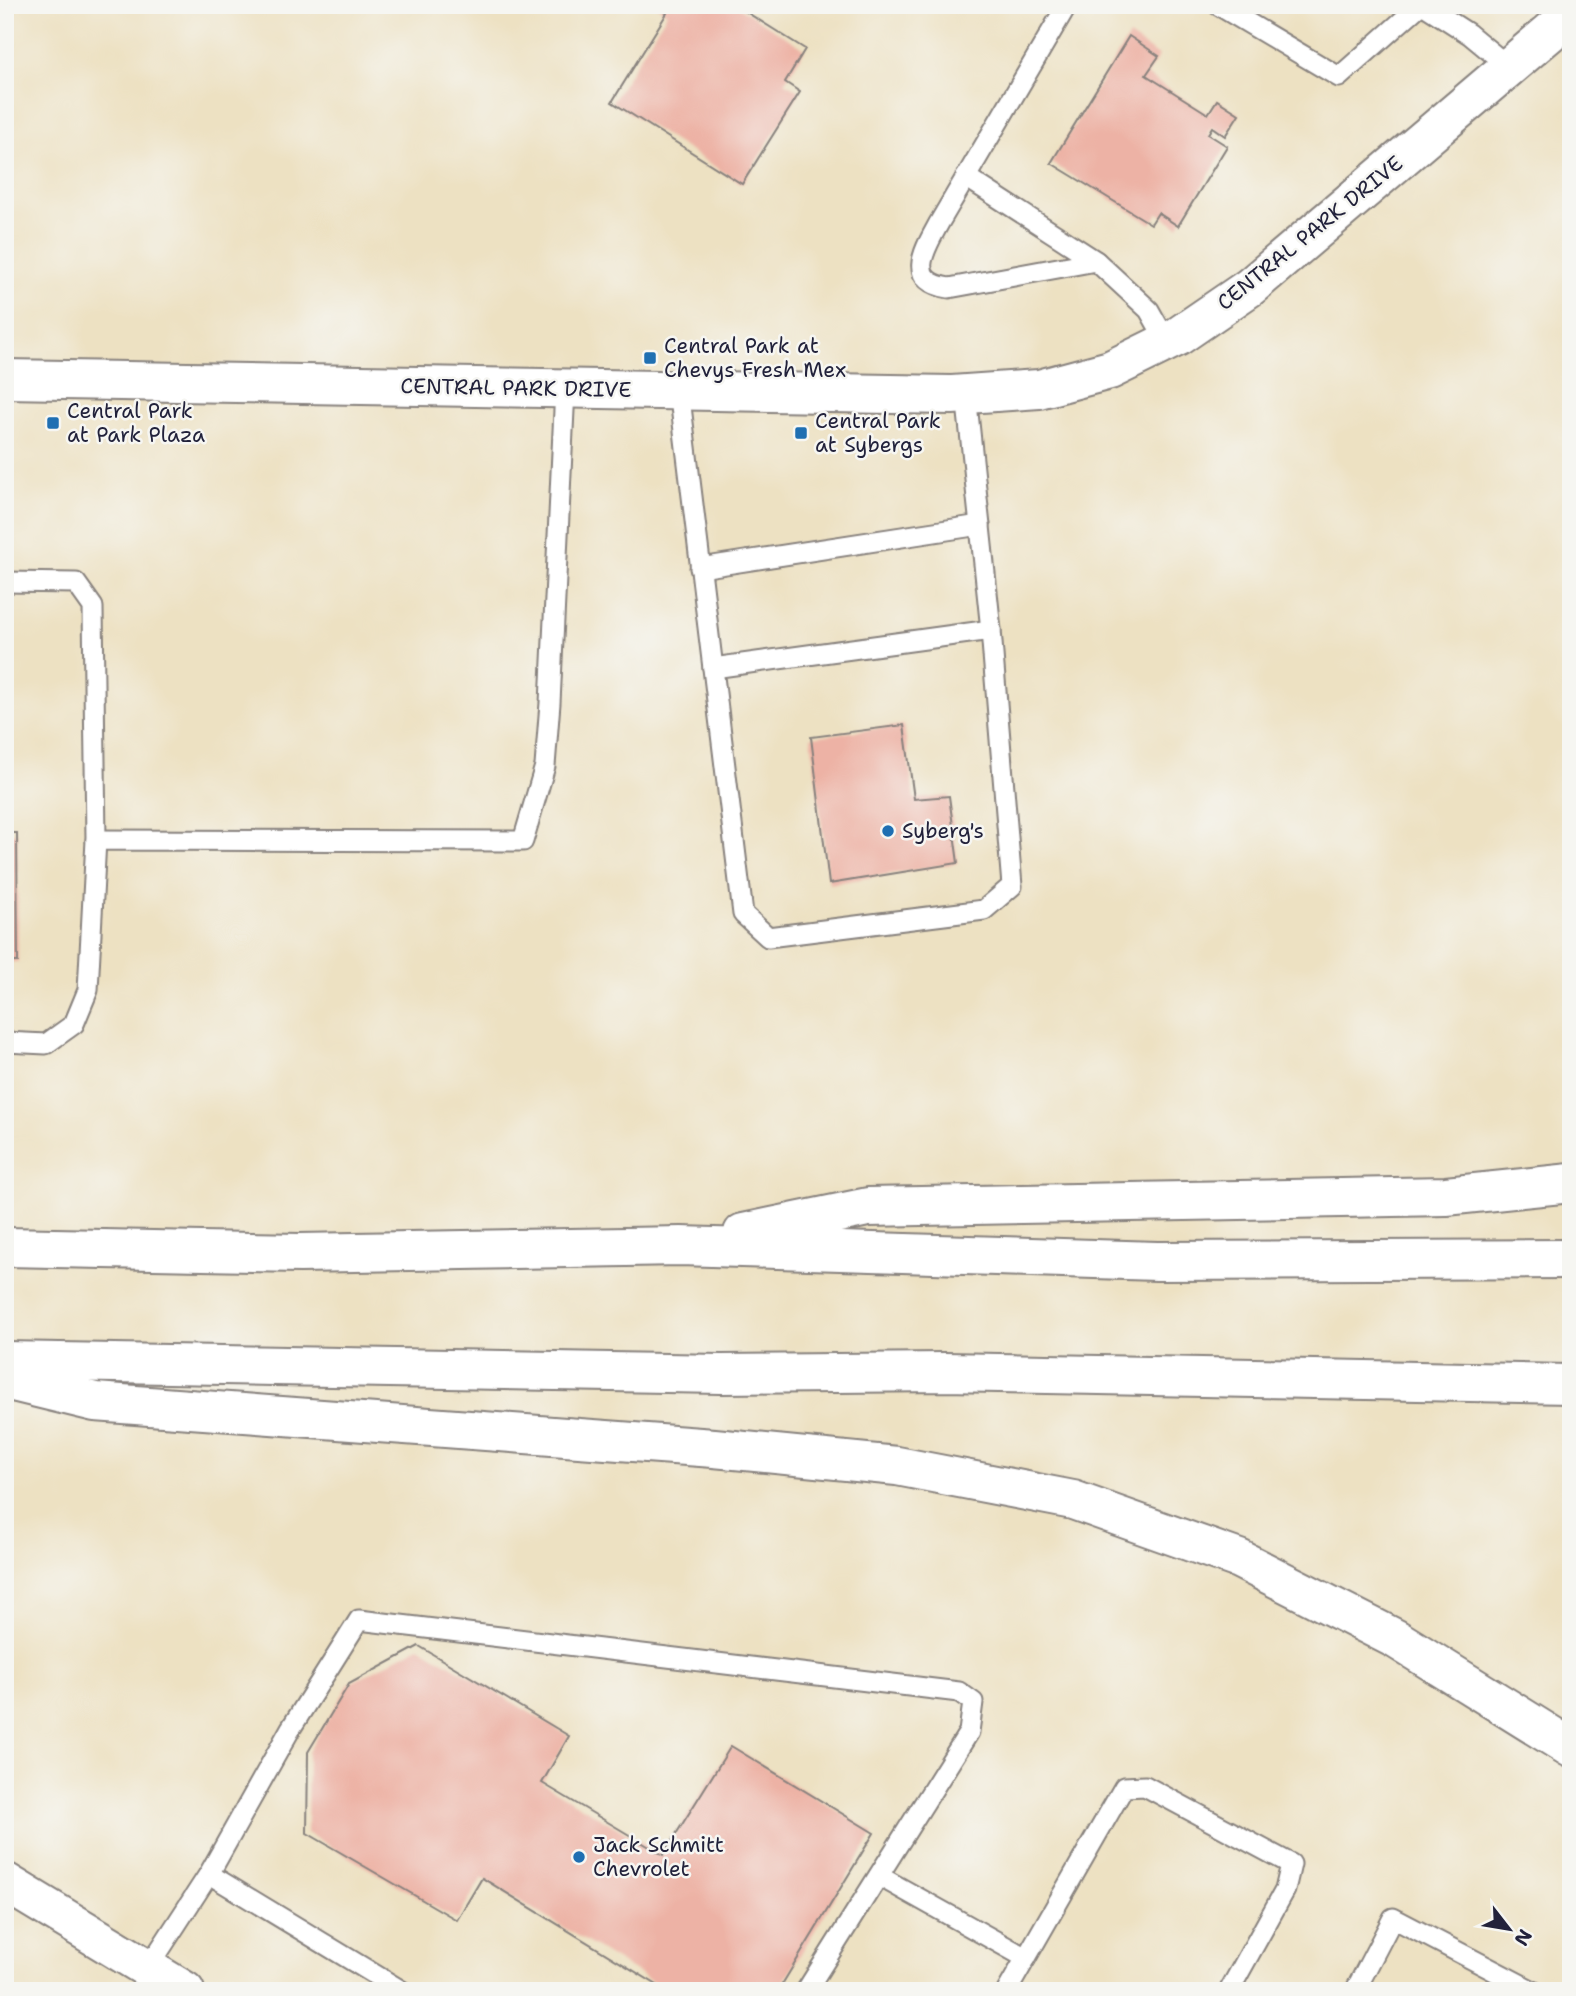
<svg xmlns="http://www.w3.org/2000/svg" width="1576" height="1996" font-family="'Shantell Sans',sans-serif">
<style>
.building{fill:#edb2a5}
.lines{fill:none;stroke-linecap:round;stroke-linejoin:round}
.service-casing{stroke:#88827e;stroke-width:23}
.tertiary-casing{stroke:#88827e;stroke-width:42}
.motorway-casing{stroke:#88827e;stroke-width:42}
.service{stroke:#fff;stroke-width:19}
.tertiary{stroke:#fff;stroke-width:38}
.motorway{stroke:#fff;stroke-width:38}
.poi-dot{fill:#1f6fb2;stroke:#f6f6f2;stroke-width:2.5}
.labels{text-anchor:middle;stroke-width:5;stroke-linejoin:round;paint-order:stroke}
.street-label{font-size:21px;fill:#22223b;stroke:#f6f6f2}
.poi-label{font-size:21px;fill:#22223b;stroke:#f6f6f2;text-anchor:start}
</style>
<rect width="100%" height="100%" fill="#f6f6f2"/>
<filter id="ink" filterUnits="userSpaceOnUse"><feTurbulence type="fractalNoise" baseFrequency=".0143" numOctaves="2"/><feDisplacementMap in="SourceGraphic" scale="14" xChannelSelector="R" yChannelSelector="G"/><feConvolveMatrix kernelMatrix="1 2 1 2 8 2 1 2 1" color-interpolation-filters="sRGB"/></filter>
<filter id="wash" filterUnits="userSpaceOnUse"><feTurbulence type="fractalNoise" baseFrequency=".00686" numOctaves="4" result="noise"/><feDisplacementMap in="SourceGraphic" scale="28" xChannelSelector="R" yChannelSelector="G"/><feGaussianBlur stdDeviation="1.57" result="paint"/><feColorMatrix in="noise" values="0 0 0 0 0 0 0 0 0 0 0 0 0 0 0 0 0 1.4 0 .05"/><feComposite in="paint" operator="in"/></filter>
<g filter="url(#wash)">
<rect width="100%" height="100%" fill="#ede1c2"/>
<g id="blocks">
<g class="building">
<path d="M 655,5 L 735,5 L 805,49 L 785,82 L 800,92 L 742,184 L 612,102 L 667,13 Z"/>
<path d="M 1129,36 L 1159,56 L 1146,75 L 1208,114 L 1217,100 L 1239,114 L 1225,136 L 1212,127 L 1208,134 L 1227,146 L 1178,226 L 1158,213 L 1151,224 L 1051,163 Z"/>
<path d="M 904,725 L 914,799 L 949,796 L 958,863 L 829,884 L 811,737 Z"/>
<path d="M 5,833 L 17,833 L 18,962 L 5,962 Z"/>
<path d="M 419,1646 L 569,1736 L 542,1783 L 663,1855 L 731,1746 L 874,1833 L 778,1991 L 667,1991 L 482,1878 L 457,1920 L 307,1833 L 308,1752 L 349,1684 Z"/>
</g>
</g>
</g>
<g filter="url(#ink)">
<use href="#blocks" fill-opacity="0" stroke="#88827e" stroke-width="2"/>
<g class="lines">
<g class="service-casing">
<g id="service">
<path d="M 1067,5 L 939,223 C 925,249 904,281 949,288 L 1096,261 L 1149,310 L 1167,342"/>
<path d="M 1218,5 L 1339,77 L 1420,5"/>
<path d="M 1424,5 L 1469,34 L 1509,67"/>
<path d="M 966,177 L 1096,261"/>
<path d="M 679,390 L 743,914 L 768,937 L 984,910 L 1012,886 L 991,630 L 966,394"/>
<path d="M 700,568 L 980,525"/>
<path d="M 5,582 L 76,583 L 93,607 L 96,840"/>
<path d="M 713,668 L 991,630"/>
<path d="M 5,1042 L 46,1044 L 74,1024 L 88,990 L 96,840 L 523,841 L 545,766 L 550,703 L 565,389"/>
<path d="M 209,1874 L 291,1728 L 359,1620 L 959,1692 L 973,1702 L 969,1732 L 806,1991"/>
<path d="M 879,1876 L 1026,1958"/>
<path d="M 148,1968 L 209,1874 L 402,1991"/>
<path d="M 1007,1991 L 1124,1787 L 1145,1786 L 1291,1864 L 1285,1890 L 1229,1991"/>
<path d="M 1355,1991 L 1393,1918 L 1533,1991"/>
</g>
</g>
<g class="tertiary-casing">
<g id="tertiary">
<path d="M 5,379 L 952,395 L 1039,389 L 1110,370 L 1177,337 L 1250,287 L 1561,23 L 1571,12"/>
<path d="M 5,1882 L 185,1991"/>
</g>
</g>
<g class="motorway-casing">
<g id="motorway">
<path d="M 743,1233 L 868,1207 L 1446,1196 L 1571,1183"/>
<path d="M 5,1247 L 300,1253 L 681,1246 L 1157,1261 L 1571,1259"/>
<path d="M 5,1361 L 721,1374 L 945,1372 L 1571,1384"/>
<path d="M 5,1380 L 95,1402 L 714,1448 L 897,1466 L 1073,1500 L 1239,1559 L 1396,1639 L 1571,1748"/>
</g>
</g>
<use href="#service" class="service"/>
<use href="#tertiary" class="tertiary"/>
<use href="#motorway" class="motorway"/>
</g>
</g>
<g class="poi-dot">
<rect x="643" y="351" width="14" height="14" rx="3.5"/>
<rect x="46" y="416" width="14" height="14" rx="3.5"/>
<rect x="794" y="426" width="14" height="14" rx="3.5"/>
<circle cx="888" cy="831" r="7"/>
<circle cx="579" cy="1857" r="7"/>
</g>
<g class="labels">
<g class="street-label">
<text transform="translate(1310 233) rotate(-39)" y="7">CENTRAL PARK DRIVE</text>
<text transform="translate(516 388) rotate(1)" y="7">CENTRAL PARK DRIVE</text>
</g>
<g class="poi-label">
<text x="664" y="353">Central Park at<tspan x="664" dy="24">Chevys Fresh Mex</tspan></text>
<text x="67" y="418">Central Park<tspan x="67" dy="24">at Park Plaza</tspan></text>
<text x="815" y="428">Central Park<tspan x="815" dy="24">at Sybergs</tspan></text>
<text x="902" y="838">Syberg's</text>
<text x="593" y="1852">Jack Schmitt<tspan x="593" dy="24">Chevrolet</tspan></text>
</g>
</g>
<rect width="1576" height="1996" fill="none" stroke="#f6f6f2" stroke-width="28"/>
<g transform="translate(1509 1929) rotate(121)" stroke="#f6f6f2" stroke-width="5" paint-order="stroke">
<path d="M0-5L12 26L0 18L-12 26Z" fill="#22223b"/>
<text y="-10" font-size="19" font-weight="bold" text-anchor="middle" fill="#22223b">N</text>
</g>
</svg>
